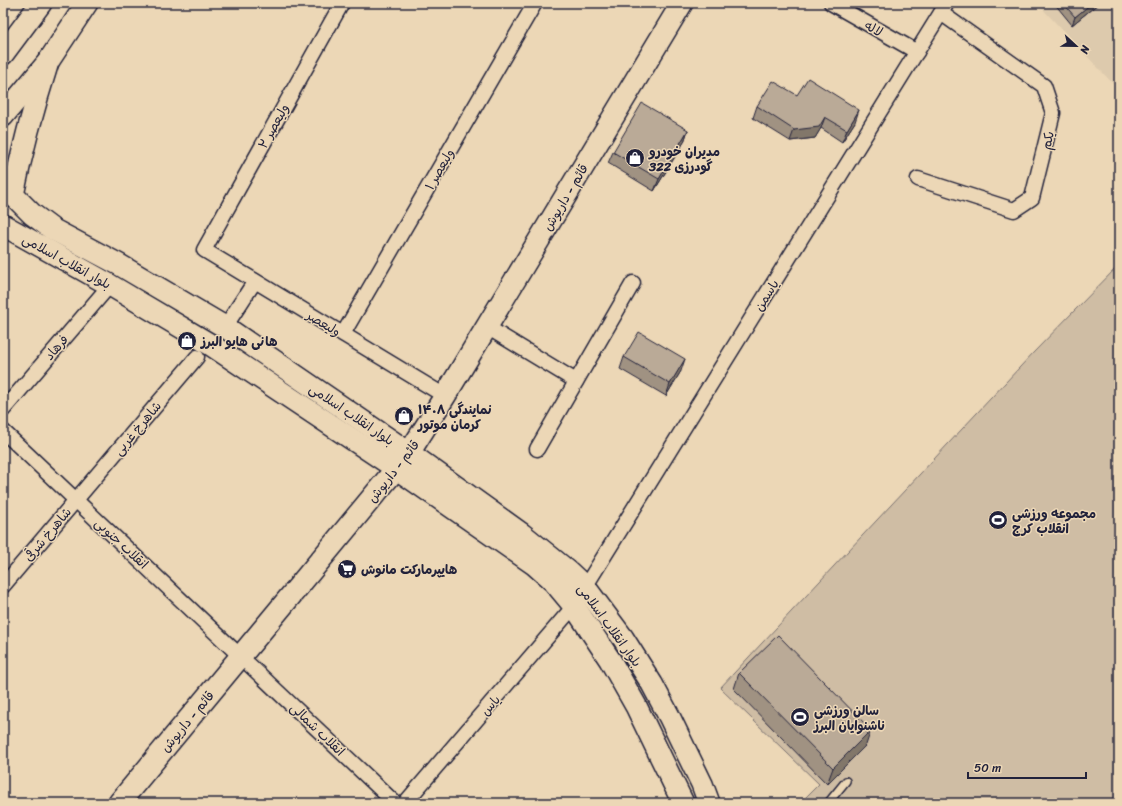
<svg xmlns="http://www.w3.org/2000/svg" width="1122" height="806" font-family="Sriracha,'Playpen Sans Arabic',sans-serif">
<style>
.built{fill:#ddcaad}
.green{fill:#cfbda4;stroke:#787070}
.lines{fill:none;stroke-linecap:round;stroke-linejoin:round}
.service-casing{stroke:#22223b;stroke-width:10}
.minor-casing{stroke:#22223b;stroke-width:17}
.secondary-casing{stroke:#22223b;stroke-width:24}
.service{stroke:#ecd7b6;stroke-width:7}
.minor{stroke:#ecd7b6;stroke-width:14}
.secondary{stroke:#ecd7b6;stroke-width:21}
.wall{fill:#a09282;stroke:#22223b}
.shaded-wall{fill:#82776a;stroke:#22223b}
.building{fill:#baaa97;stroke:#22223b}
.labels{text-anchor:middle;stroke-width:3;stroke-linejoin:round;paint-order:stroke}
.street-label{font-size:13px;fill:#22223b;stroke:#ecd7b6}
.poi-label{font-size:13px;font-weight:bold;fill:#22223b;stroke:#ecd7b6;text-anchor:start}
</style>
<rect width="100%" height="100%" fill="#ecd7b6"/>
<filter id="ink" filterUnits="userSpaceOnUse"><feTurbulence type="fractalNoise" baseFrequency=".025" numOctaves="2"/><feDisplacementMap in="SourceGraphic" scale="8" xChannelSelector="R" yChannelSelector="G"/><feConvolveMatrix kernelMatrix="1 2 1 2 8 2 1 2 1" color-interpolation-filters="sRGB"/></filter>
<g filter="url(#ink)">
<path class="built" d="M 1037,3 L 1119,3 L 1119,90 Z"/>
<path class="green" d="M 1119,265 L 1119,803 L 800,803 L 819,784 L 720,688 L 1034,352 Z"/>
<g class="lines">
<g class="service-casing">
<path id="service" d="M 828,803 L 846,781"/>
</g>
<g class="minor-casing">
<g id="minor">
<path d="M 342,3 L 204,250 L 445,396"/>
<path d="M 831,3 L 917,52"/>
<path d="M 918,179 L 1014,210 L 1032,198 L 1053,113 L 1044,86 L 941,13"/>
<path d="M 225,327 L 255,281"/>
<path d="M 487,327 L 576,381"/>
<path d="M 343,334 L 535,3"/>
<path d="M 3,410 L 110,285"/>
<path d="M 3,431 L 395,803"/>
<path d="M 537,449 L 633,283"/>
<path d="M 3,586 L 197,357"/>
<path d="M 585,587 L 947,3"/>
<path d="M 405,803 L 574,606"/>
</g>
</g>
<g class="secondary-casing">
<g id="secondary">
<path d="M 3,54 L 41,3"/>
<path d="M 48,62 C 34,106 22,150 13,195 L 32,214 L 52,229 L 118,264 L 225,327 L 409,453 L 522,534 L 569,572 L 585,587 L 623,638 L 652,684 L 669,716 L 702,784 L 709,803"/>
<path d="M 3,116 L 48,62 L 87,3"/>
<path d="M 3,225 L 110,285 L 211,345 L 397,469 L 535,565 L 554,582 L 574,606 L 610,660 L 636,706 L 683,803"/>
<path d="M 119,803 L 409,453 L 445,396 L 682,3"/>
</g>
</g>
<use href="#service" class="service"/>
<use href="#minor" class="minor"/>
<use href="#secondary" class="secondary"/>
</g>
<g class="wall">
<path d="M 1054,3 L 1099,3 L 1072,25 Z"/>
<path d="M 797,95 L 855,122 L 842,142 L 821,128 L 815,138 L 790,141 L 753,118 L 757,106 Z"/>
<path d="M 688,130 L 684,142 L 654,191 L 608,163 L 613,152 Z"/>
<path d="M 624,357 L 681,371 L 666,396 L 620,369 Z"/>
<path d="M 739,673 L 866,745 L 827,784 L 734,689 Z"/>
</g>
<g class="shaded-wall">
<path d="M 1092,3 L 1099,3 L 1072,25 L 1075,17 Z"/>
<path d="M 859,110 L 855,122 L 842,142 L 847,130 Z"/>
<path d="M 825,117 L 821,128 L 815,138 L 790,141 L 794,130 Z"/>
<path d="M 688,130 L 684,142 L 654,191 L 659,179 Z"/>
<path d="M 685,359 L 681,371 L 666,396 L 670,384 Z"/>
<path d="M 871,730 L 866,745 L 827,784 L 833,768 Z"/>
</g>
<g class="building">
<path d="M 1063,3 L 1092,3 L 1075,17 Z"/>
<path d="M 808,78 L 859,110 L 847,130 L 825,117 L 819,127 L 794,130 L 757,106 L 773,81 L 797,95 Z"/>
<path d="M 642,103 L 688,130 L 659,179 L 613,152 Z"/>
<path d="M 639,332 L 685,359 L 670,384 L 624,357 Z"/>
<path d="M 778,635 L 871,730 L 833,768 L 739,673 Z"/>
</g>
</g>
<defs>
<g id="shop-disc" transform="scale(1)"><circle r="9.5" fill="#22223b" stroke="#ecd7b6"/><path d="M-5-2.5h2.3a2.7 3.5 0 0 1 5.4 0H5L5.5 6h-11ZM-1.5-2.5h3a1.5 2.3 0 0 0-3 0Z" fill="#fff"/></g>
<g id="stadium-disc" transform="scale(1)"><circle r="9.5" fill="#22223b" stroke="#ecd7b6"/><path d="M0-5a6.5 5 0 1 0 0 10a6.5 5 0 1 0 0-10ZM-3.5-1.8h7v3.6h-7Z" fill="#fff"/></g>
<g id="supermarket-disc" transform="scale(1)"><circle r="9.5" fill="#22223b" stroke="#ecd7b6"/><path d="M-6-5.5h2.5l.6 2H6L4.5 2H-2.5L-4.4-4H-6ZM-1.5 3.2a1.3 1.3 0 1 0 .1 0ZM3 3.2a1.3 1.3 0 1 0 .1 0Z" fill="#fff"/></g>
</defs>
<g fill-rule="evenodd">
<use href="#shop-disc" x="635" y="158"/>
<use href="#shop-disc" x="187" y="341"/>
<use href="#shop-disc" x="404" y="416"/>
<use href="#stadium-disc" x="998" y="520"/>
<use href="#supermarket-disc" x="347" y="569"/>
<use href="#stadium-disc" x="800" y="717"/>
</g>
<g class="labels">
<g class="street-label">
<text transform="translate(874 28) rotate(30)" y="5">لاله</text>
<text transform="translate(273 126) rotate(-61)" y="5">ولیعصر ۲</text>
<text transform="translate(1047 140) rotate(-76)" y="5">یکم</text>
<text transform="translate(439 169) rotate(-60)" y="5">ولیعصر ۱</text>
<text transform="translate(565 197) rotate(-59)" y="5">قائم - داریوش</text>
<text transform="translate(67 261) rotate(29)" y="5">بلوار انقلاب اسلامی</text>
<text transform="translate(766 295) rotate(-58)" y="5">یاسمن</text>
<text transform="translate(324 323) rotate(31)" y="5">ولیعصر</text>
<text transform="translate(56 347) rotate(-49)" y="5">فرهاد</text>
<text transform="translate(352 414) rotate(34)" y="5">بلوار انقلاب اسلامی</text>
<text transform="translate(137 428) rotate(-50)" y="5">شاهرخ غربی</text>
<text transform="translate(393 471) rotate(-52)" y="5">قائم - داریوش</text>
<text transform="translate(47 534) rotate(-50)" y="5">شاهرخ شرقی</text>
<text transform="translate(122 543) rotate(43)" y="5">انقلاب جنوبی</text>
<text transform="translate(610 625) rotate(54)" y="5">بلوار انقلاب اسلامی</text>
<text transform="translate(490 705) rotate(-49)" y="5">یاس</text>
<text transform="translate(187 721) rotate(-50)" y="5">قائم - داریوش</text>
<text transform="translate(318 729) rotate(44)" y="5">انقلاب شمالی</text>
</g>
<g class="poi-label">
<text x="649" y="156">مدیران خودرو<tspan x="649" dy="15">گودرزی 322</tspan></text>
<text x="201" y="346">هانی هایو البرز</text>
<text x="418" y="414">نمایندگی ۱۴۰۸<tspan x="418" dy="15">کرمان موتور</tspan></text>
<text x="1012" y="518">مجموعه ورزشی<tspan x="1012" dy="15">انقلاب کرج</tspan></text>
<text x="361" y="574">هایپرمارکت مانوش</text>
<text x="814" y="715">سالن ورزشی<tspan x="814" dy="15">ناشنوایان البرز</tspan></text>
</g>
</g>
<rect width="1122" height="806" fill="none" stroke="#ecd7b6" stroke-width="16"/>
<rect x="8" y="8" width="1106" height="790" fill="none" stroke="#22223b" stroke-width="1.5" filter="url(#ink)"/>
<g transform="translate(1076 46) rotate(112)" stroke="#ecd7b6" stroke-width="3" paint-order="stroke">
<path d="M0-3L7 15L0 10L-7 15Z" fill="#22223b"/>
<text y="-6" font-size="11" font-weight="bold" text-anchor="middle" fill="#22223b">N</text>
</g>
<path d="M968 772v6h118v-6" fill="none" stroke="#22223b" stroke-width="2"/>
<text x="974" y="772" font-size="12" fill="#22223b" stroke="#ecd7b6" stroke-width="3" paint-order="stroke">50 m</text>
</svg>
